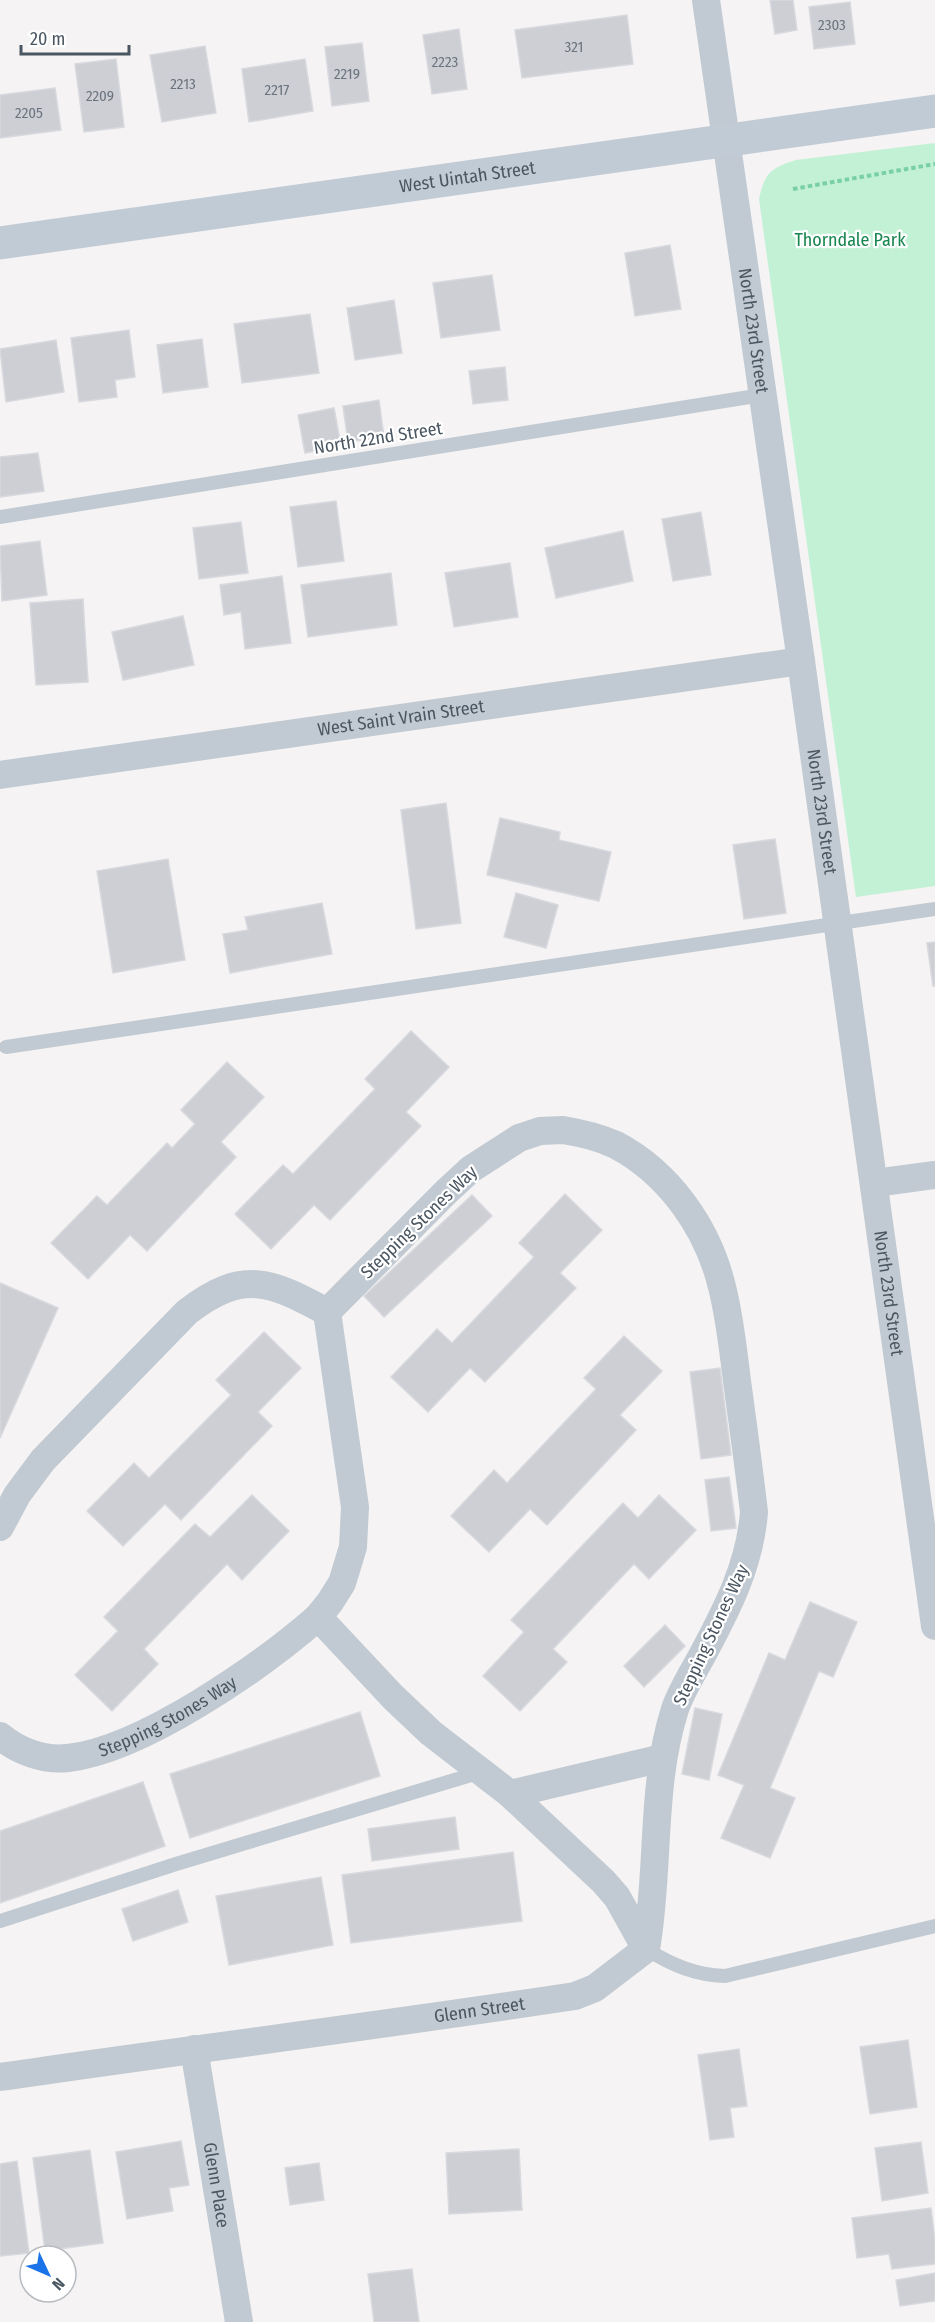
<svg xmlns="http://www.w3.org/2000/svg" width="935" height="2322" font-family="'Fira Sans Condensed',sans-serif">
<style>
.green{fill:#c3f1d5}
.building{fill:#cdcfd5;stroke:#d7d9de;stroke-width:1.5}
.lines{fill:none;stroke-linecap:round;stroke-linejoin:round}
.path{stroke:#7ad0a6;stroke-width:4;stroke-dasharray:4.5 3;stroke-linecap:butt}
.lane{stroke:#c1cad2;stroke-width:14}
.street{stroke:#c1cad2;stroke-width:28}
.secondary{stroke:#c1cbd6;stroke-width:33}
.labels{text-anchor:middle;stroke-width:4.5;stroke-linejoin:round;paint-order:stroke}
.number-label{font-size:15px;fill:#6b747e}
.street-label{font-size:18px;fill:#4a5661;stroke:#fff}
.park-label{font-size:18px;fill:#17864f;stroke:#fff}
</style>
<rect width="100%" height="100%" fill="#f5f3f3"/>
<path class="green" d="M 935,143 L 935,886 L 856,897 L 759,199 C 765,172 771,168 796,160 Z"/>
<g class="building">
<path d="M 770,0 L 793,0 L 797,30 L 775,34 Z"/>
<path d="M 850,2 L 855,44 L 814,49 L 809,7 Z"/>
<path d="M 627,15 L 633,64 L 522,78 L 515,30 Z"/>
<path d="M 459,29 L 467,89 L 432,94 L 423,35 Z"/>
<path d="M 362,43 L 369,101 L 332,106 L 325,47 Z"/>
<path d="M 205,46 L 216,113 L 162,122 L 150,55 Z"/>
<path d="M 116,59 L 124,127 L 84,132 L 75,64 Z"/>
<path d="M 305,59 L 313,111 L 249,122 L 242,69 Z"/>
<path d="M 55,88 L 61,130 L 0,138 L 0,95 Z"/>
<path d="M 670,245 L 681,309 L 635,316 L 625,253 Z"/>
<path d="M 492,275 L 500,330 L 441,338 L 433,283 Z"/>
<path d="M 394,300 L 402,353 L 355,360 L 347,308 Z"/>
<path d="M 310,314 L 319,373 L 242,383 L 234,324 Z"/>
<path d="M 129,330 L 135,377 L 115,380 L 117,397 L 79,402 L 71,338 Z"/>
<path d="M 202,339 L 208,387 L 163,393 L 157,345 Z"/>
<path d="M 56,340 L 64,392 L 6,402 L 0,349 Z"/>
<path d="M 505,367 L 508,400 L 473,404 L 469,371 Z"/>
<path d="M 379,400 L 384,437 L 348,442 L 343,406 Z"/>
<path d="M 334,408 L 341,446 L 305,453 L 298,415 Z"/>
<path d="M 38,453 L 44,491 L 0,497 L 0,457 Z"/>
<path d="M 336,501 L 344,561 L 298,567 L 290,507 Z"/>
<path d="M 701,512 L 711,575 L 673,581 L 662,519 Z"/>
<path d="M 241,522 L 248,573 L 199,579 L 193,528 Z"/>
<path d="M 623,531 L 633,581 L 556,598 L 545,548 Z"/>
<path d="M 40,541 L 47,595 L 2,601 L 0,546 Z"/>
<path d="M 510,563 L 518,617 L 454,627 L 445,573 Z"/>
<path d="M 391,573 L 397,625 L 308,637 L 301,585 Z"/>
<path d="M 282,576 L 291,643 L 245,649 L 241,612 L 224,615 L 220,585 Z"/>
<path d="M 83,599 L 88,682 L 36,685 L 30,603 Z"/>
<path d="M 183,616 L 194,665 L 123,680 L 112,632 Z"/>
<path d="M 446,803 L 461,923 L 416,929 L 401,810 Z"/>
<path d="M 500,818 L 560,832 L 559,840 L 611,852 L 599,901 L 487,875 Z"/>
<path d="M 775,839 L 786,913 L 744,919 L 733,845 Z"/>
<path d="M 168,859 L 185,960 L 113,973 L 97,871 Z"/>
<path d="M 516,893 L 558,905 L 546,948 L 504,937 Z"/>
<path d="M 322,903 L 332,954 L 230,973 L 223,934 L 248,930 L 245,917 Z"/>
<path d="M 935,942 L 935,986 L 933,986 L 927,943 Z"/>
<path d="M 411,1031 L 449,1067 L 406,1112 L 421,1126 L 330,1220 L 314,1205 L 271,1249 L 235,1214 L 283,1165 L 293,1174 L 375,1089 L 365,1079 Z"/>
<path d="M 227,1062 L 264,1097 L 221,1142 L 236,1157 L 147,1251 L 130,1235 L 88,1279 L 51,1243 L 97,1196 L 107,1205 L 167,1143 L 172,1148 L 195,1124 L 181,1110 Z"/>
<path d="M 565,1194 L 602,1230 L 560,1273 L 576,1288 L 485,1382 L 470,1368 L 428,1412 L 391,1377 L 437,1329 L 452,1343 L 534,1257 L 519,1243 Z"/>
<path d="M 472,1195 L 492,1216 L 384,1317 L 364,1296 Z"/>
<path d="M 0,1283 L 58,1308 L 0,1438 Z"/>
<path d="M 264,1332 L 301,1368 L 258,1412 L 272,1426 L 181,1520 L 165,1504 L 123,1546 L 87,1511 L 134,1463 L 149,1478 L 231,1395 L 216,1380 Z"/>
<path d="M 624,1336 L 662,1371 L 620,1415 L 636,1430 L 547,1525 L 530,1509 L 489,1552 L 451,1516 L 494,1470 L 507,1483 L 596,1389 L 584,1378 Z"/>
<path d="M 720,1368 L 731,1455 L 701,1459 L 690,1372 Z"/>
<path d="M 729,1477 L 736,1528 L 711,1531 L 705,1480 Z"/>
<path d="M 252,1495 L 289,1531 L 242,1580 L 227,1564 L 144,1649 L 158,1664 L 112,1711 L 75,1675 L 118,1631 L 104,1617 L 195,1524 L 210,1537 Z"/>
<path d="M 659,1495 L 696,1530 L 649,1579 L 634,1564 L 553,1649 L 567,1662 L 520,1711 L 483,1676 L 524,1632 L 511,1620 L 623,1503 L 638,1518 Z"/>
<path d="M 810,1602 L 857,1622 L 833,1677 L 819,1671 L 770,1788 L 795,1798 L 770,1858 L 721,1838 L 744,1785 L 718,1775 L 769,1653 L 785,1660 Z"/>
<path d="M 665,1625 L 685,1646 L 644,1687 L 624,1666 Z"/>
<path d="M 695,1708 L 722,1714 L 709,1780 L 682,1774 Z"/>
<path d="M 360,1712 L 380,1776 L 190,1838 L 170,1774 Z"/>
<path d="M 143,1782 L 165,1846 L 0,1903 L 0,1831 Z"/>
<path d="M 455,1817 L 459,1849 L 372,1861 L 368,1829 Z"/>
<path d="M 513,1852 L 522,1921 L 351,1943 L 342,1875 Z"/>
<path d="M 321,1877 L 333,1945 L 229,1965 L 216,1896 Z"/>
<path d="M 178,1890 L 188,1922 L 133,1941 L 122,1909 Z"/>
<path d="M 908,2040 L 917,2107 L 870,2114 L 860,2047 Z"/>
<path d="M 739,2049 L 747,2106 L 730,2108 L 734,2137 L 710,2140 L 698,2055 Z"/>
<path d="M 181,2141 L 189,2185 L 169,2188 L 173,2211 L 127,2219 L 116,2152 Z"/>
<path d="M 921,2142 L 928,2193 L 882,2201 L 875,2148 Z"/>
<path d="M 519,2149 L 522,2210 L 449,2214 L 446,2153 Z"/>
<path d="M 90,2150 L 103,2243 L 45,2251 L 33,2158 Z"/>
<path d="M 17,2161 L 29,2253 L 0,2256 L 0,2164 Z"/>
<path d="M 319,2163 L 324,2200 L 290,2205 L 285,2168 Z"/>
<path d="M 931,2208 L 935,2240 L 935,2264 L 892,2269 L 889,2254 L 857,2258 L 852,2218 Z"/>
<path d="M 412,2269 L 419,2322 L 374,2322 L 368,2274 Z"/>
<path d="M 935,2273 L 935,2301 L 900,2306 L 896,2280 Z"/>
</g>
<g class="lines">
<path class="path" d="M 793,189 L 935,164"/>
<g class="lane">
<path d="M 0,517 L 762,395"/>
<path d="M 6,1047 L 935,909"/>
<path d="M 0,1921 L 176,1864 L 481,1772"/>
<path d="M 646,1949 C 672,1965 695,1975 725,1976 L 935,1926"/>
</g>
<g class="street">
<path id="s1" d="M 706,0 L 801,661 L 935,1626"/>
<path id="s2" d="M 0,775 L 801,661"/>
<path d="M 563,1130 C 581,1133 599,1137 616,1145 C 669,1173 708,1228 722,1287 C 730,1318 733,1350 737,1381 C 743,1425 749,1469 754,1512 C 750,1564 728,1607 704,1652 C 694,1671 682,1689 675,1709 C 650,1788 660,1869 646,1949 L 617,1897 L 603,1881 L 510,1794 L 431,1733 L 393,1697 L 318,1617 L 330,1602 L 342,1583 L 353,1547 L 355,1507 L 327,1312 L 446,1192 L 471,1169 L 519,1138 L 540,1131 Z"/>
<path d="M 875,1183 L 935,1175"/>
<path d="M 0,1527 L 17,1495 L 43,1460 L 187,1312 C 243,1269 270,1281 327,1312"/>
<path id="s3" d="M 0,1736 C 18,1751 44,1761 68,1758 C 142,1750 262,1666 318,1617"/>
<path d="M 510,1794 L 663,1758"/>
<path id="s4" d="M 194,2049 L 239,2322"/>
<path id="s5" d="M 0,2077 C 192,2049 384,2025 575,1996 L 595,1988 L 646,1949"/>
</g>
<path class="secondary" id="s6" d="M 0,243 L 935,111"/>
</g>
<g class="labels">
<g class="number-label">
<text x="832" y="30">2303</text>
<text x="574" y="52">321</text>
<text x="445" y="67">2223</text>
<text x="347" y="79">2219</text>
<text x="183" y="89">2213</text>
<text x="277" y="95">2217</text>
<text x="100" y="101">2209</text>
<text x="29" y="118">2205</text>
</g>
<g class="street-label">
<text dy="6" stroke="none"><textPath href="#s6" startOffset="472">West Uintah Street</textPath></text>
<text dy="6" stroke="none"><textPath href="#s1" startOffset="334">North 23rd Street</textPath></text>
<text transform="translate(378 438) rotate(-9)" y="6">North 22nd Street</text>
<text dy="6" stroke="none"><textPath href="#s2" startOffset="405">West Saint Vrain Street</textPath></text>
<text dy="6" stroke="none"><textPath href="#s1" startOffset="820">North 23rd Street</textPath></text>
<text transform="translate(419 1222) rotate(-44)" y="6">Stepping Stones Way</text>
<text dy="6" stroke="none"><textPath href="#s1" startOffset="1306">North 23rd Street</textPath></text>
<text transform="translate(711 1635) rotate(-65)" y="6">Stepping Stones Way</text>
<text dy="6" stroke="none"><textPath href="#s3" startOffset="182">Stepping Stones Way</textPath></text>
<text dy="6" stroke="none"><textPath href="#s5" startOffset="484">Glenn Street</textPath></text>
<text dy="6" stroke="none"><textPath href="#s4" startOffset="138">Glenn Place</textPath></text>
</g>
<g class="park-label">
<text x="850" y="246">Thorndale Park</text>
</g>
</g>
<g transform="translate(48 2274) rotate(134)"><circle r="28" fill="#ffffff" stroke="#b7bbc0" stroke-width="1.5"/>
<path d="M0-4.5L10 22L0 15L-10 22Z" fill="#1a73e8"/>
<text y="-9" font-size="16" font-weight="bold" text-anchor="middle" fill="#4a5661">N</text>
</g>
<path d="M21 45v9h108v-9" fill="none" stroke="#4a5661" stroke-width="3"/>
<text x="30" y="45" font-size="18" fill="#4a5661" stroke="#ffffff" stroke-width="4.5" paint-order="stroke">20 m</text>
</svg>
